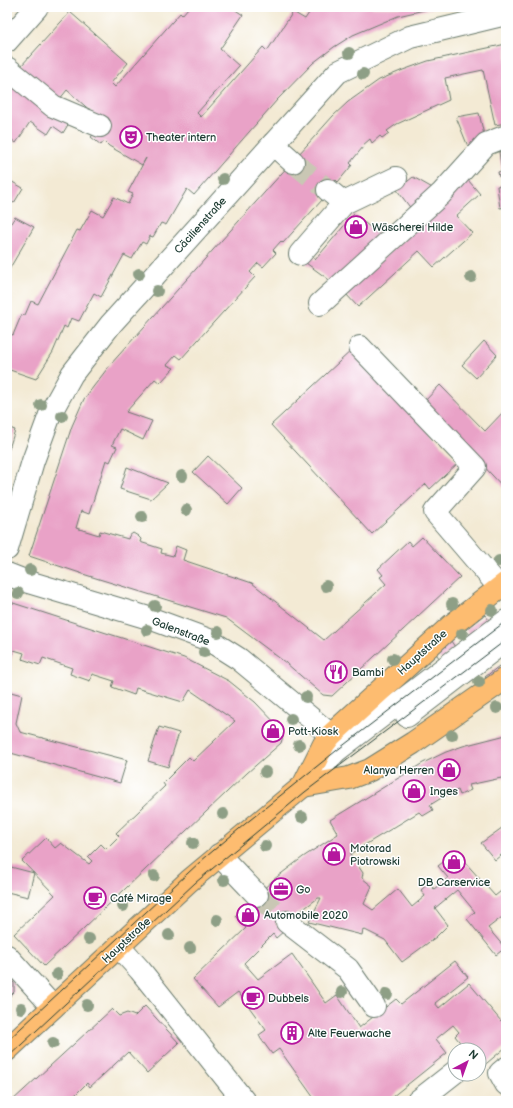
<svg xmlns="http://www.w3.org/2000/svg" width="513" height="1108" font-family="'Balsamiq Sans',sans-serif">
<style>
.building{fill:#e9a2c7}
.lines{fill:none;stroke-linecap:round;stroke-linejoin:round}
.minor-tunnel{stroke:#c9c7b4;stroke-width:22;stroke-dasharray:22 11;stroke-linecap:butt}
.minor-casing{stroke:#697a6c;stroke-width:24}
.major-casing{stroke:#697a6c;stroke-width:24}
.minor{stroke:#fff;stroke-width:22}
.major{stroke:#fdbc70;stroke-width:22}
.tram{stroke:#1f3d34;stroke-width:1}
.tree{fill:#8e9f86}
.labels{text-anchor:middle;stroke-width:3;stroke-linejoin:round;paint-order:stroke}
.poi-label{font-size:11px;fill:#1f3d34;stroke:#fff;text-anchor:start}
.street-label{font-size:11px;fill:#1f3d34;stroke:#fff}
</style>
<rect width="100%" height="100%" fill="#fff"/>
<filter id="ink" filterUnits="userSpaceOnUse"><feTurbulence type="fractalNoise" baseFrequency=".025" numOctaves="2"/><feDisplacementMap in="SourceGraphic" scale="8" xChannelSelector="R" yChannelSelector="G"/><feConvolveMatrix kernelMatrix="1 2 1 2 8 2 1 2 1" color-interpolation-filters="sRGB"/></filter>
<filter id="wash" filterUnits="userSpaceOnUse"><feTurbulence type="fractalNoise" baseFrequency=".012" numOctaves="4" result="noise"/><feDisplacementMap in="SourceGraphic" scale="16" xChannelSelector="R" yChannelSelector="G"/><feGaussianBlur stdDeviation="0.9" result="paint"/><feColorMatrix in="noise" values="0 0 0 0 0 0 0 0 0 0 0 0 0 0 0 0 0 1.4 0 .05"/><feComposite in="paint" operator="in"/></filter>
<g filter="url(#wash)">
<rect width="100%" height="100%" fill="#f3ead4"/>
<g id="blocks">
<g class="building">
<path d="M 189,7 L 231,7 L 243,15 L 220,49 L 239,66 L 197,113 L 201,117 L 263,47 L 267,51 L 293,12 L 305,19 L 313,7 L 433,8 L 398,16 L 353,35 L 334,47 L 313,63 L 277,100 L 194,195 L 187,189 L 166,225 L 161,223 L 153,237 L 150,236 L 146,244 L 142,242 L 132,259 L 124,255 L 101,297 L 94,293 L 79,321 L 71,318 L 67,328 L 64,326 L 53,352 L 36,379 L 7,369 L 7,333 L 13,335 L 21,316 L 25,315 L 31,301 L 38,304 L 77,230 L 80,231 L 92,210 L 103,216 L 114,197 L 128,204 L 133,194 L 128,192 L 146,158 L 142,165 L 109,146 L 104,141 L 101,145 L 91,137 L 103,122 L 67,90 L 59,100 L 21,66 L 70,12 L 128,63 L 111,83 L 115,87 L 180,13 L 182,15 Z"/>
<path d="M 506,44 L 506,123 L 495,125 L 483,70 L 445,78 L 449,100 L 397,124 L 387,131 L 389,133 L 382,138 L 380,136 L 372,143 L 370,139 L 362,146 L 363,147 L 350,163 L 352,165 L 338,182 L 336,180 L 321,197 L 323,199 L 283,243 L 281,241 L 273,250 L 276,253 L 263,267 L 258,263 L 250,272 L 255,277 L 214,322 L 181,359 L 176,355 L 167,365 L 174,368 L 160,383 L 155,379 L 126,412 L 152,421 L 143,440 L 120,429 L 112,445 L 117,447 L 110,462 L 106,460 L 89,514 L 81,511 L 76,528 L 99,535 L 100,531 L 128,539 L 129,536 L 133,533 L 138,536 L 141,539 L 140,542 L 162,549 L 161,553 L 173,556 L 176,546 L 186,550 L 183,560 L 252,583 L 324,640 L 386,584 L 380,577 L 383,575 L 378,569 L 408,541 L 412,546 L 422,537 L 460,577 L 332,696 L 323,695 L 286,663 L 226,618 L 86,575 L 29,556 L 72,426 L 84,399 L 110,365 L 333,116 L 348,102 L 379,80 L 403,70 L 428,61 Z"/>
<path d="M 7,82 L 69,123 L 63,133 L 53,126 L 48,134 L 30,122 L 16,143 L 7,136 Z"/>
<path d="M 479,113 L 484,135 L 469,149 L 456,117 Z"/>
<path d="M 506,150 L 506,207 L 500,208 L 497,186 L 503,185 L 502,176 L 499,177 L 498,172 L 502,171 L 499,152 Z"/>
<path d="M 413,177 L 436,190 L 412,210 L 397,190 Z"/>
<path d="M 7,179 L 23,188 L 14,203 L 7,199 Z"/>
<path d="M 468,180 L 480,194 L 456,216 L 472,233 L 434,267 L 419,251 L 358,307 L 345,293 Z"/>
<path d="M 354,214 L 382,237 L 332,282 L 306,263 L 312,255 L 315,260 Z"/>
<path d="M 15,217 L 34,227 L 7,273 L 7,229 Z"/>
<path d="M 484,341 L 497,355 L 476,378 L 462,365 Z"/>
<path d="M 353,349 L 458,463 L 430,489 L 426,484 L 372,534 L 271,425 Z"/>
<path d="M 440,385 L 485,431 L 506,409 L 506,490 L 424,402 Z"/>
<path d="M 7,427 L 15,430 L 7,455 Z"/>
<path d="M 208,456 L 242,488 L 228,504 L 193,472 Z"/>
<path d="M 127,467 L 168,483 L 151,499 L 120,489 Z"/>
<path d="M 7,601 L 184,658 L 229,681 L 255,702 L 280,728 L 283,736 L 281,743 L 247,773 L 44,966 L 14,934 L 55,895 L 22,861 L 46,838 L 55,848 L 61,843 L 89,864 L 92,861 L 88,857 L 101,844 L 106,849 L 119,836 L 116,833 L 165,786 L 163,783 L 189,757 L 193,761 L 235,721 L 190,690 L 183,702 L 136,688 L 134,695 L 112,687 L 114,681 L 92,674 L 90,681 L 70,674 L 72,668 L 43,658 L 40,665 L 22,659 L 24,653 L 14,650 L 7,671 Z"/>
<path d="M 485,615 L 489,620 L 471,636 L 466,630 Z"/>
<path d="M 451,641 L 455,647 L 441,660 L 436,654 Z"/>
<path d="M 499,666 L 503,671 L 489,682 L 485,677 Z"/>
<path d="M 7,691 L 22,695 L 16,723 L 20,732 L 127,760 L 120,783 L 7,752 Z"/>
<path d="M 159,727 L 179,733 L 168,767 L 148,761 Z"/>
<path d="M 506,735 L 506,777 L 469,785 L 471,790 L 460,795 L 458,790 L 443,797 L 430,805 L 433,810 L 423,816 L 419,812 L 350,854 L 363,873 L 362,878 L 372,886 L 364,904 L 373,910 L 398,889 L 412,907 L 425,896 L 421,890 L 429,883 L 434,889 L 448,878 L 438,866 L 456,852 L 495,896 L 506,887 L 506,914 L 488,928 L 505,948 L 496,955 L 467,919 L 475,912 L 457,890 L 435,908 L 448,925 L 436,937 L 402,962 L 385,940 L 363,929 L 362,935 L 309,922 L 321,898 L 318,898 L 281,926 L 284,931 L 276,938 L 273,934 L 244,963 L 258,979 L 292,954 L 326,1003 L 337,995 L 359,1028 L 396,999 L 401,1004 L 455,961 L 468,977 L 435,1003 L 439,1008 L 469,983 L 501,1021 L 506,1017 L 506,1047 L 481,1068 L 479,1065 L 479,1050 L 466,1050 L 455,1036 L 459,1032 L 453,1025 L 436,1039 L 447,1053 L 387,1101 L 316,1101 L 279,1049 L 272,1054 L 261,1039 L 259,1035 L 266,1030 L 238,992 L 218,1007 L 193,979 L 246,928 L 235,916 L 273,880 L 303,857 L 338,834 L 330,820 L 423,763 L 446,752 L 463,746 Z"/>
<path d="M 506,825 L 506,851 L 495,860 L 481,843 Z"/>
<path d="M 7,866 L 34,873 L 28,897 L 7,892 Z"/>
<path d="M 7,975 L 14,983 L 14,992 L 7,999 Z"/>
<path d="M 145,1006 L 179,1043 L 147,1073 L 128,1052 L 90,1087 L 87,1083 L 69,1101 L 12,1101 L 112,1009 L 119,1016 L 127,1013 L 135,1016 Z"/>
</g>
</g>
</g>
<g filter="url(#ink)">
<use href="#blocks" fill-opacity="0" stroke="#697a6c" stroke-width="1"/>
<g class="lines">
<g class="minor-tunnel">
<path d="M 293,162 L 328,190"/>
<path d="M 257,895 L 287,922"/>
</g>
<g class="minor-casing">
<g id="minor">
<path d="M 7,41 L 37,7"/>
<path d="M 7,68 L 53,106 L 100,126"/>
<path d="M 273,144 L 293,162"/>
<path d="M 328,190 L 344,203"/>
<path d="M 300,254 L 344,203 L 396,178"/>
<path d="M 320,304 L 441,194 L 486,144 L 504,137"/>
<path d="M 360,347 L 475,467 L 435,512 L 500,588"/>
<path d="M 7,549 L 33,461 L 51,412 L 72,374 L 111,324 L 338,72 L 410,37 L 506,14"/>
<path d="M 7,574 L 25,581 L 152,619 L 209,640 L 239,659 L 331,735"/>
<path d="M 407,716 L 506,640"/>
<path d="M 308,781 L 336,751 L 506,621"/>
<path d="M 219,855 L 257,895"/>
<path d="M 287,922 L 348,969 L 374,1006"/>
<path d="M 119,947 L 140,970 L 244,1101"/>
<path d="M 7,956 L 53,1007"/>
<path d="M 506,1068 L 500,1073 L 506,1084"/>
<path d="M 418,1101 L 455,1072"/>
</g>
</g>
<g class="major-casing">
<g id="major">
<path d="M 303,786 L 349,778 L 370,770 L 413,743 L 506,678"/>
<path d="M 7,1050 L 189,881 L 303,786 L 324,744 L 331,735 L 452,625 L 506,583"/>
</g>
</g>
<use href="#minor" class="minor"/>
<use href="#major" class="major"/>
<g class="tram">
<path d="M 7,1041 L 201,861 L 245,824 L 336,751 L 506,621"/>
<path d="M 7,1058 L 195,883 L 305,792 L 506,640"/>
</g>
</g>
<g class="tree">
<circle cx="349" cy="53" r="6"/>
<circle cx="363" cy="74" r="6"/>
<circle cx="223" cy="179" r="6"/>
<circle cx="139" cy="274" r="6"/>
<circle cx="471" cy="277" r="6"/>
<circle cx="157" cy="291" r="6"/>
<circle cx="41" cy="405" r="6"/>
<circle cx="62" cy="416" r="6"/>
<circle cx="182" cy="476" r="6"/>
<circle cx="186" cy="510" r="6"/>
<circle cx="142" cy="517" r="6"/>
<circle cx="499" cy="561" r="6"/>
<circle cx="30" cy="570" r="6"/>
<circle cx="326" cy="586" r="6"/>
<circle cx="18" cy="593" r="6"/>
<circle cx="452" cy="604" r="6"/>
<circle cx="155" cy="606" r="6"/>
<circle cx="492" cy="610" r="6"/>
<circle cx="147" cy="630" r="6"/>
<circle cx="218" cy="632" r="6"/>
<circle cx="462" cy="634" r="6"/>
<circle cx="204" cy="652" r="6"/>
<circle cx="393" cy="659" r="6"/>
<circle cx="479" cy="682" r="6"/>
<circle cx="306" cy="697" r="6"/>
<circle cx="497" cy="708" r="6"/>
<circle cx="291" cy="719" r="6"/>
<circle cx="452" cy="735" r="6"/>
<circle cx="299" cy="745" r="6"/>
<circle cx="265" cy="772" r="6"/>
<circle cx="223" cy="814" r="6"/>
<circle cx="302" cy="817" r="6"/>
<circle cx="193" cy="843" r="6"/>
<circle cx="265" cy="846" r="6"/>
<circle cx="154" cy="876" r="6"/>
<circle cx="224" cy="880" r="6"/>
<circle cx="123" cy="906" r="6"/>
<circle cx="217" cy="920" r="6"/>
<circle cx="169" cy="935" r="6"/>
<circle cx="89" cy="939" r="6"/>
<circle cx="190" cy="948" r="6"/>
<circle cx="57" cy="974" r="6"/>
<circle cx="342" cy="992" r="6"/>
<circle cx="387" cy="994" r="6"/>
<circle cx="87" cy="1005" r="6"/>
<circle cx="21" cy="1008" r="6"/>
<circle cx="53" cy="1043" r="6"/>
</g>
</g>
<defs>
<g id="theatre-ring" transform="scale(1.15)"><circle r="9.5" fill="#fff" stroke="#b5179e" stroke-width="1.5"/><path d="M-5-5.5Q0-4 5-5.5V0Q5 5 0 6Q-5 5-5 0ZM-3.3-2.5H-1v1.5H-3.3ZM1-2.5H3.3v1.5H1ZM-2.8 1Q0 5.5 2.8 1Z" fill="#b5179e"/></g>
<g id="shop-ring" transform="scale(1.15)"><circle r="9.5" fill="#fff" stroke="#b5179e" stroke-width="1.5"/><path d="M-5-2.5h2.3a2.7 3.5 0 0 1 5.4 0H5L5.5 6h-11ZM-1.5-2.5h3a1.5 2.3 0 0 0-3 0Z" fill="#b5179e"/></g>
<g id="restaurant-ring" transform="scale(1.15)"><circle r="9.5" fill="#fff" stroke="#b5179e" stroke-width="1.5"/><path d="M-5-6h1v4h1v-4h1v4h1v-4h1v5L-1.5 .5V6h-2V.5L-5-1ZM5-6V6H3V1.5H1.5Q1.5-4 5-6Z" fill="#b5179e"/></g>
<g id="office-ring" transform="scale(1.15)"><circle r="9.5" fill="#fff" stroke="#b5179e" stroke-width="1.5"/><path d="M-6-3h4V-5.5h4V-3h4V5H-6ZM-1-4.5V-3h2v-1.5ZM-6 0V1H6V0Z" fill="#b5179e"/></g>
<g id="cafe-ring" transform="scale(1.15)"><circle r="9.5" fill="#fff" stroke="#b5179e" stroke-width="1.5"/><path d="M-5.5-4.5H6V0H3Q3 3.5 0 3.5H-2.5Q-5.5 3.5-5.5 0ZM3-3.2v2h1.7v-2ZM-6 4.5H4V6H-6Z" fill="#b5179e"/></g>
<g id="building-ring" transform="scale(1.15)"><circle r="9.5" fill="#fff" stroke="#b5179e" stroke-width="1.5"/><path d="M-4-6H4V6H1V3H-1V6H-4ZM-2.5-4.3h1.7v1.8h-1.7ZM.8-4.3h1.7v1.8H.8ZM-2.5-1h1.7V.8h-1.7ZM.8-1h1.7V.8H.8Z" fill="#b5179e"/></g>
</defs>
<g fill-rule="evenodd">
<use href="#theatre-ring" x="131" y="137"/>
<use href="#shop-ring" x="356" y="227"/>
<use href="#restaurant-ring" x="336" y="672"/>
<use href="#shop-ring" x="273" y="731"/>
<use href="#shop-ring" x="449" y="770"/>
<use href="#shop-ring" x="414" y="791"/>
<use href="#shop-ring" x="334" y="854"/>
<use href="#shop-ring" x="454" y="862"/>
<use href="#office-ring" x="281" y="889"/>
<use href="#cafe-ring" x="95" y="898"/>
<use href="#shop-ring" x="248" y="915"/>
<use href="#cafe-ring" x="253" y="998"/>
<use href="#building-ring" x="292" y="1033"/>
</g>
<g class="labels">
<g class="poi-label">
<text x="146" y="141">Theater intern</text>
<text x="372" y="231">Wäscherei Hilde</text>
<text x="352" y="676">Bambi</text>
<text x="288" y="735">Pott-Kiosk</text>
<text x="434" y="774" text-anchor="end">Alanya Herren</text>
<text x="430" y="795">Inges</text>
<text x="350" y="852">Motorad<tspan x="350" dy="13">Piotrowski</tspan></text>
<text x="454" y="886" text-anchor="middle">DB Carservice</text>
<text x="296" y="893">Go</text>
<text x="110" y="902">Café Mirage</text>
<text x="264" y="919">Automobile 2020</text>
<text x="268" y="1002">Dubbels</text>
<text x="308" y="1037">Alte Feuerwache</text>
</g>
<g class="street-label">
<text transform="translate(200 225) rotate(-48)" y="4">Cäcilienstraße</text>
<text transform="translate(181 631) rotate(21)" y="4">Galenstraße</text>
<text transform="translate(422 652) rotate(-42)" y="4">Hauptstraße</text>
<text transform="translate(126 940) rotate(-43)" y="4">Hauptstraße</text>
</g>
</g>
<rect width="513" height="1108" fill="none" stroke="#fff" stroke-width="24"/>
<g transform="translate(467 1062) rotate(41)"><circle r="19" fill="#ffffff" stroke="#a5b1ae"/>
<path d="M0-3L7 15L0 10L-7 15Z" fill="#b5179e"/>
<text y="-6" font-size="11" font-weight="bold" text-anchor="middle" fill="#1f3d34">N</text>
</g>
</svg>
